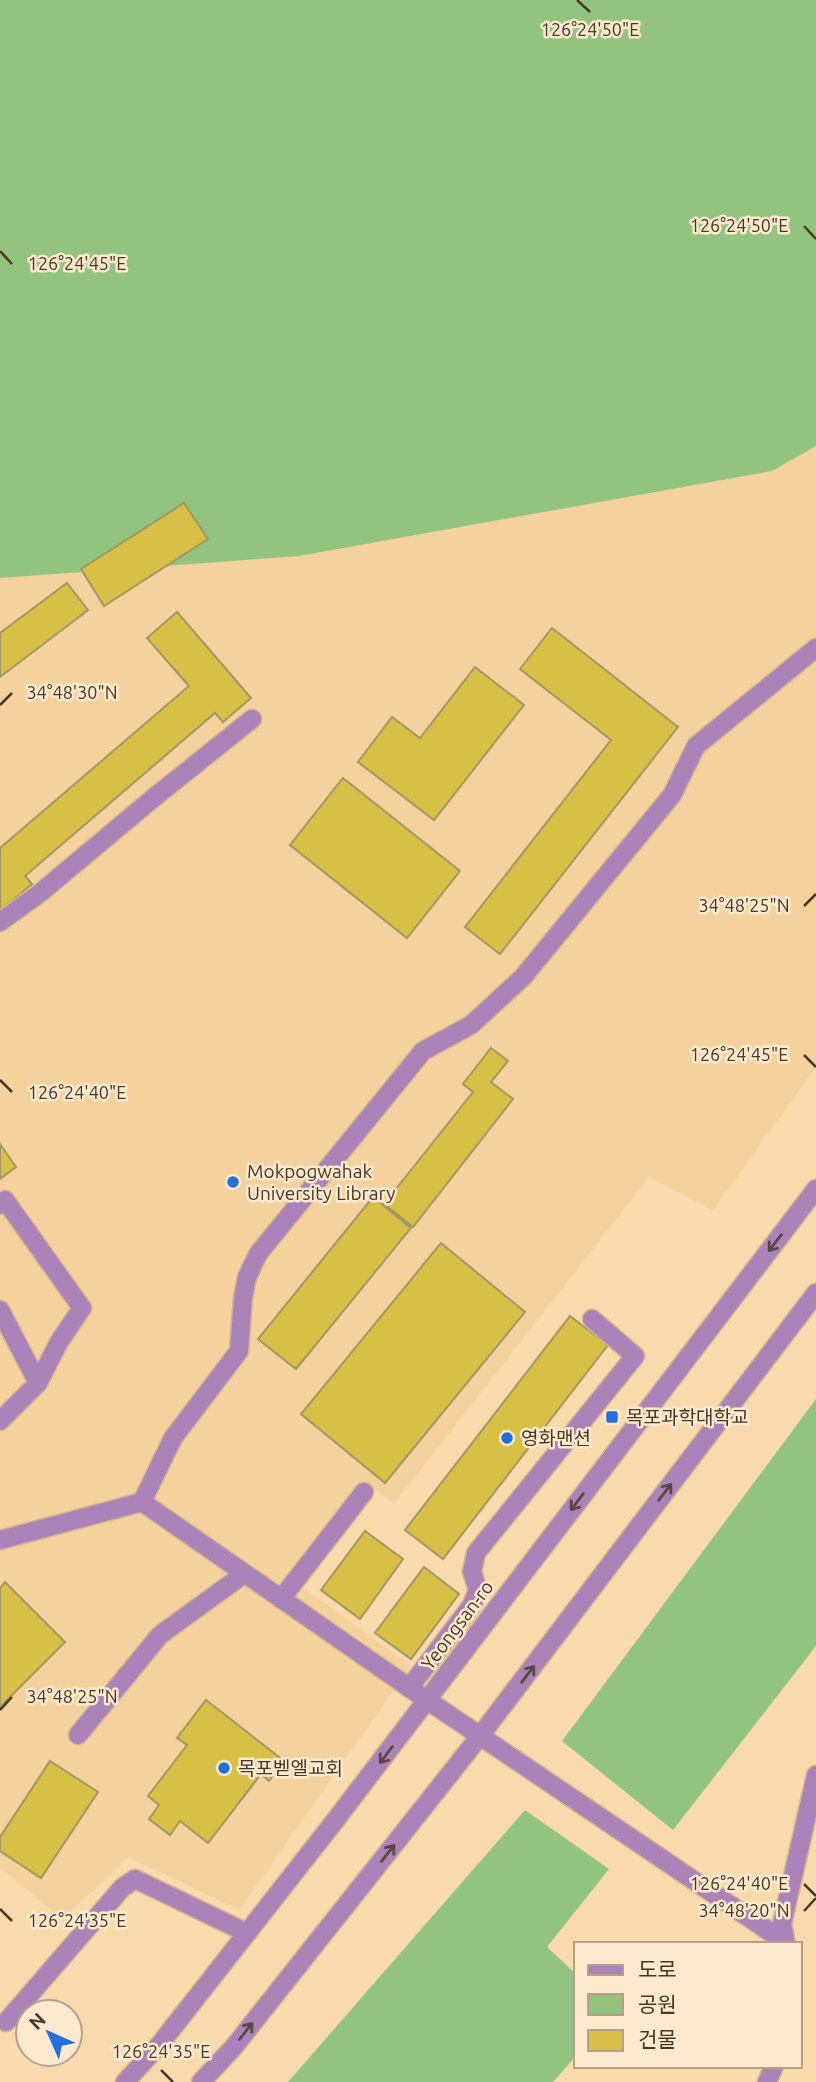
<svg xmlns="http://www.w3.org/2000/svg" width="816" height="2082" font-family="Ubuntu,'Noto Sans KR',sans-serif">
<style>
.built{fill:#f5d29d}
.green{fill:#92c480}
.building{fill:#d8c047;stroke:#a19765;stroke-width:2}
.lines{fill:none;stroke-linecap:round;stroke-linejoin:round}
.minor-casing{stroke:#d1b68f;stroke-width:21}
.minor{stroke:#ac83b9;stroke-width:18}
.oneway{stroke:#594743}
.ticks{fill:none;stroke:#443826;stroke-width:2.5}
.poi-dot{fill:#2170db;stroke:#fce9ce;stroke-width:2.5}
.labels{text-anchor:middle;stroke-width:5;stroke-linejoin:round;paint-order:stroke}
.poi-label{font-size:19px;fill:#443826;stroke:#fce9ce;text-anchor:start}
.street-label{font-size:19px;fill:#443826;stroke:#fce9ce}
.ticks-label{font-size:18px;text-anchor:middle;fill:#443826;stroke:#fce9ce;stroke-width:5;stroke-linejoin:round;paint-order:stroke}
</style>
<rect width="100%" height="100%" fill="#f9daac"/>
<path class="built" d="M 816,446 L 816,1067 L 713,1210 L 649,1177 L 394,1504 L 367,1483 L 288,1576 L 411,1666 L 239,1910 L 128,1857 L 63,1920 L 0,1868 L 0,538 L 772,471 Z"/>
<g class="green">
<path d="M 0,0 L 816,0 L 816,446 L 772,471 L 299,556 L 0,578 Z"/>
<path d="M 816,1399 L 816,1646 L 673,1830 L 562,1741 Z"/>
<path d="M 525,1810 L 609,1869 L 547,1947 L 576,1974 L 576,2056 L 553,2082 L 288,2082 Z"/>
</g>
<g class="building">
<path d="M 184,503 L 208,539 L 104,606 L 81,569 Z"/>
<path d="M 67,583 L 88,610 L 0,677 L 0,633 Z"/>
<path d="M 177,612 L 251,698 L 223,722 L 215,713 L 25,876 L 32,884 L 0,911 L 0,848 L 189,686 L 147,638 Z"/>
<path d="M 552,628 L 678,727 L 500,954 L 465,927 L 611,740 L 520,669 Z"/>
<path d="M 475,667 L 524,705 L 434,820 L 358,762 L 392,717 L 420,738 Z"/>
<path d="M 343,778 L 460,871 L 407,938 L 290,845 Z"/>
<path d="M 491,1048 L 508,1061 L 491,1082 L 513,1099 L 413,1227 L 384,1204 L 473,1092 L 463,1084 Z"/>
<path d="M 0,1144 L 16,1167 L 0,1179 Z"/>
<path d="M 373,1197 L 411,1228 L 296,1369 L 258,1339 Z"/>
<path d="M 441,1243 L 525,1312 L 385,1483 L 301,1414 Z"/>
<path d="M 570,1316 L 608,1345 L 443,1559 L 405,1530 Z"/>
<path d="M 365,1531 L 403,1559 L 360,1619 L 321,1590 Z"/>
<path d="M 424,1567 L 459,1594 L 411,1659 L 375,1633 Z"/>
<path d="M 5,1582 L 65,1642 L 0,1707 L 0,1588 Z"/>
<path d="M 206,1700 L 284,1761 L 269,1781 L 261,1774 L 208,1843 L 180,1821 L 170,1835 L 149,1819 L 159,1805 L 148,1796 L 187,1745 L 177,1738 Z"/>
<path d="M 50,1761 L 98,1792 L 41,1878 L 0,1851 L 0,1837 Z"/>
</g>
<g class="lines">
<g class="minor-casing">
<g id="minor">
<path d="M 0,922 L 40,893 L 151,800 L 252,719"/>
<path d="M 0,1205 L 5,1200 L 82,1308 L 59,1342 L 38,1383 L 0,1421"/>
<path d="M 0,1310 L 38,1383"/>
<path d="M 0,1540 L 142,1502"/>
<path d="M 281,1599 L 364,1492"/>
<path d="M 409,1688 L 472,1605 L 478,1590 L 472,1572 L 476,1553 L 635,1356 L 592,1319"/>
<path d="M 78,1735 L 160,1635 L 244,1574"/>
<path d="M 785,1942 L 427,1700 L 142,1502 L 173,1438 L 239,1351 L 243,1298 L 247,1277 L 258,1254 L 423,1051 L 471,1025 L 523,977 L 672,795 L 696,746 L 816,648"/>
<path d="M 786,1944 L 782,1924 L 816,1775"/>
<path d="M 6,2022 L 122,1888 L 135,1879 L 247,1933"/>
<path d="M 125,2082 L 160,2044 L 334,1822 L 816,1189"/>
<path d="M 201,2082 L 233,2048 L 480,1736 L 816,1293"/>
<path d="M 767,2082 L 774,2066"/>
</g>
</g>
<use href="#minor" class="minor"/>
</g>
<defs><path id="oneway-shaft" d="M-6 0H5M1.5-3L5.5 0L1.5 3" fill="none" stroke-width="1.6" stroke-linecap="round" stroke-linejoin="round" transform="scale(1.75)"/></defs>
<g class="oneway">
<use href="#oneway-shaft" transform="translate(775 1243) rotate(127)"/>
<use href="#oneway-shaft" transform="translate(665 1492) rotate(-53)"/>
<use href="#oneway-shaft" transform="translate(577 1502) rotate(127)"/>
<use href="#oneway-shaft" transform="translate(528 1674) rotate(-53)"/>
<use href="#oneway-shaft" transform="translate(386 1755) rotate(127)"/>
<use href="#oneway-shaft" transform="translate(388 1853) rotate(-52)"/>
<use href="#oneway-shaft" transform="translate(246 2031) rotate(-52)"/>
</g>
<path class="ticks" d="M 577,0 L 590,12M 804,226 L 816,239M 0,251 L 12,264M 0,705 L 12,693M 804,906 L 816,894M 804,1055 L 816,1067M 0,1080 L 12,1092M 0,1710 L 12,1697M 804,1884 L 816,1896M 0,1909 L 12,1921M 804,1911 L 816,1898M 161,2070 L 173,2082"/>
<g class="poi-dot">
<circle cx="233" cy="1182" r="7"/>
<rect x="605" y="1410" width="14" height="14" rx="3.5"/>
<circle cx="507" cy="1438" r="7"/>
<circle cx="224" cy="1768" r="7"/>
</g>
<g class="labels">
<g class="poi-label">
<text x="247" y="1178">Mokpogwahak<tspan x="247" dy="22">University Library</tspan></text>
<text x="626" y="1424">목포과학대학교</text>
<text x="521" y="1445">영화맨션</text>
<text x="238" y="1775">목포벧엘교회</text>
</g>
<g class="street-label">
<text transform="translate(457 1625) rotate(-53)" y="7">Yeongsan-ro</text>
</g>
</g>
<g class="ticks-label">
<text x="590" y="36">126°24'50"E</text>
<text x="739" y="232">126°24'50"E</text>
<text x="77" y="270">126°24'45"E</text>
<text x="72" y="699">34°48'30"N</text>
<text x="744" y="912">34°48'25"N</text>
<text x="739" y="1061">126°24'45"E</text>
<text x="77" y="1099">126°24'40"E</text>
<text x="72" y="1703">34°48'25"N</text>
<text x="739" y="1890">126°24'40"E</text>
<text x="744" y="1917">34°48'20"N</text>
<text x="77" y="1927">126°24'35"E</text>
<text x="161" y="2058">126°24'35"E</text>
</g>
<rect x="574" y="1942" width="228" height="126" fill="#fce9ce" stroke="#b2a28b" stroke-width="2"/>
<rect x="588" y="1965" width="35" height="10" fill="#ac83b9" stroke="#b2a28b" stroke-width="2"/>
<text x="638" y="1977" font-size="21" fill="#443826">도로</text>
<rect x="588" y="1994" width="35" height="21" fill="#92c480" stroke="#b2a28b" stroke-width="2"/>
<text x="638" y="2012" font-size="21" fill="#443826">공원</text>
<rect x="588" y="2030" width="35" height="21" fill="#d8c047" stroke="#b2a28b" stroke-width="2"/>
<text x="638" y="2047" font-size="21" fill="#443826">건물</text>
<g transform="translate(49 2033) rotate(315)"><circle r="33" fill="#fce9ce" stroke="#b2a28b" stroke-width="2"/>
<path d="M0-5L12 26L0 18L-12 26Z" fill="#2170db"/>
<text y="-10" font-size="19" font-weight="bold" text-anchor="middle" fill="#443826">N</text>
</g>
</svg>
